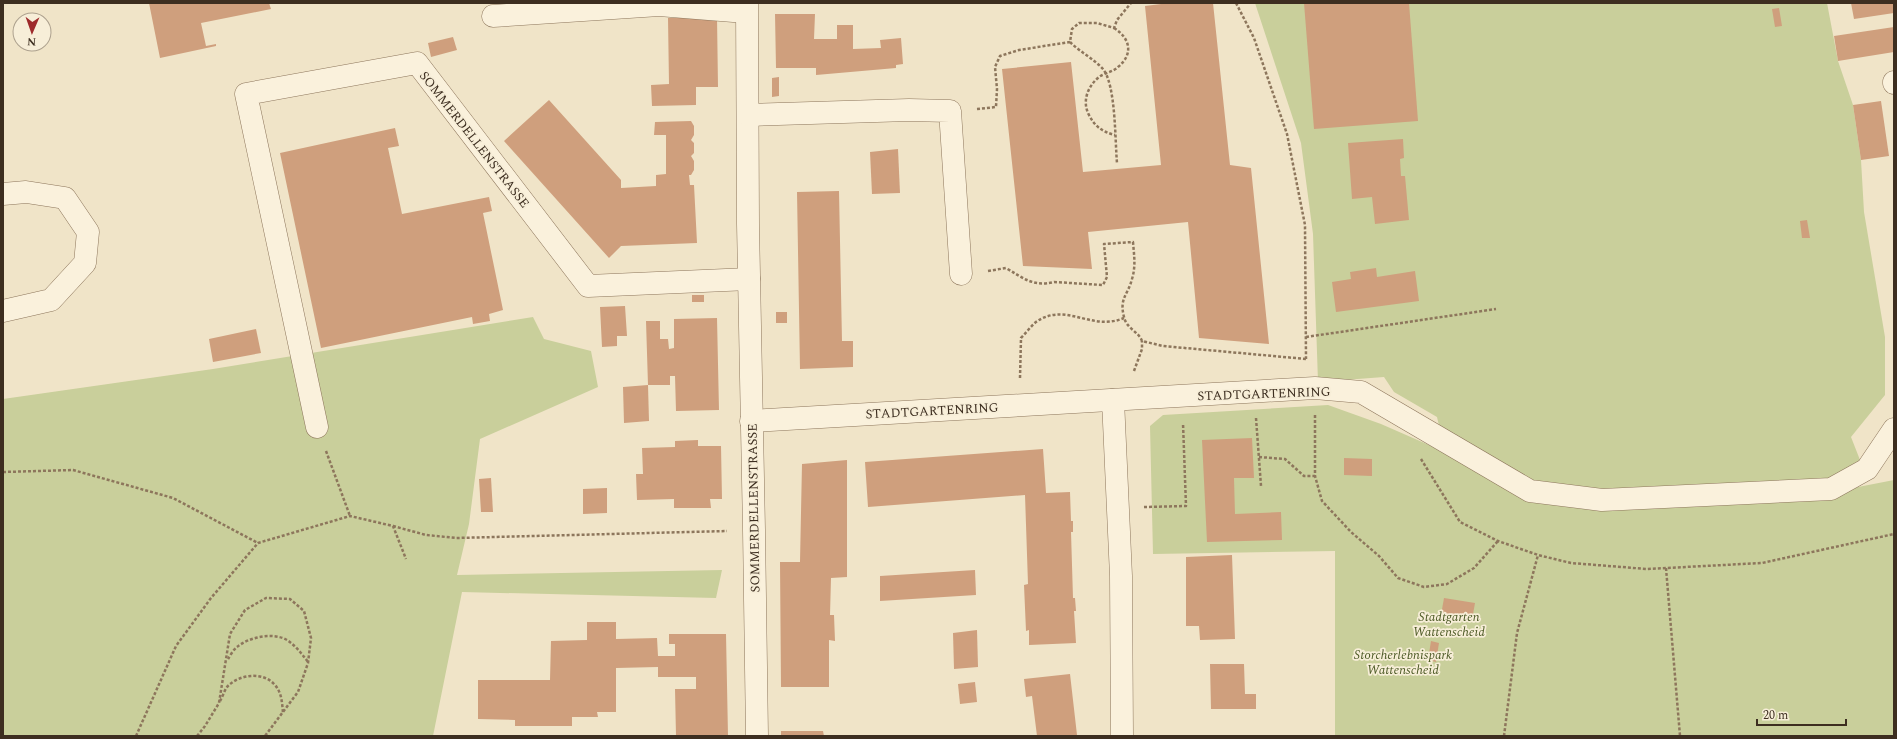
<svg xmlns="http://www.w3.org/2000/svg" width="1897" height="739" font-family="Spectral,serif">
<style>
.green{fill:#c9cf9b}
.building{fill:#cf9f7d}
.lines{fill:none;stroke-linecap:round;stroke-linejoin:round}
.minor-casing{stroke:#8d765c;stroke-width:23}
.path{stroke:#8d765c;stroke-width:2.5;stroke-dasharray:3 2;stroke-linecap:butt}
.minor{stroke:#faf1dc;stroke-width:22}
.labels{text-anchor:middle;stroke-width:3.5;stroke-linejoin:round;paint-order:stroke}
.street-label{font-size:13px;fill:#3d2e20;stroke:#f7eed8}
.park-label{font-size:13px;font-style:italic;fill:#4d5a26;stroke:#f7eed8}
</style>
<rect width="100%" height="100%" fill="#f0e4c8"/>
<g class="green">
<path d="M 1255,3 L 1827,3 L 1838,61 L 1853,105 L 1861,160 L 1864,212 L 1885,337 L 1885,395 L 1851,437 L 1860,460 L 1845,470 L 1853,488 L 1894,480 L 1894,736 L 1335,736 L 1335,551 L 1153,554 L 1150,426 L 1163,415 L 1328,405 L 1381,424 L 1445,452 L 1437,417 L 1394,392 L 1384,377 L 1318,382 L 1313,234 L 1301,143 Z"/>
<path d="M 533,317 L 544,339 L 591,351 L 598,387 L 480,439 L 469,524 L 457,575 L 722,570 L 716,598 L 462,592 L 433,736 L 3,736 L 3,399 L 213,369 Z"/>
</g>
<g class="building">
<path d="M 149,3 L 269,3 L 271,9 L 201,23 L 206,46 L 216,44 L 216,46 L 160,58 Z"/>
<path d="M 1169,3 L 1213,3 L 1230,165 L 1251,168 L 1269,344 L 1199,338 L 1188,222 L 1088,232 L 1092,269 L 1023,266 L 1002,69 L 1071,62 L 1083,172 L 1161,165 L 1145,6 Z"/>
<path d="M 1304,3 L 1409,3 L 1418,121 L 1314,129 Z"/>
<path d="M 1851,3 L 1894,3 L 1894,13 L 1854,19 Z"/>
<path d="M 1779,8 L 1782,26 L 1775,27 L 1772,9 Z"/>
<path d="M 775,14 L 815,14 L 814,39 L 837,39 L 837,25 L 853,25 L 853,49 L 881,48 L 880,40 L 901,38 L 903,64 L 896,65 L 896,68 L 816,75 L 816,68 L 776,68 Z"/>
<path d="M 717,17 L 718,87 L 696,87 L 696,105 L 652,106 L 651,85 L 669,84 L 668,18 Z"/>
<path d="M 1894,27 L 1894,52 L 1838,61 L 1834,36 Z"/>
<path d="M 453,37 L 457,50 L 431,57 L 428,43 Z"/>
<path d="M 779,77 L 779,96 L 772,97 L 772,78 Z"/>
<path d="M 549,100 L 621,180 L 621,188 L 656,186 L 656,175 L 666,174 L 666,135 L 654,135 L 655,122 L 691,121 L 694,126 L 694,135 L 691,140 L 694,143 L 694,153 L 691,156 L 694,161 L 694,170 L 691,175 L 689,175 L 690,185 L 694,185 L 697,243 L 621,246 L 609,258 L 504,141 Z"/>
<path d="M 1881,101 L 1889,156 L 1861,160 L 1853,105 Z"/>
<path d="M 395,128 L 399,146 L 388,148 L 402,214 L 489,197 L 492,211 L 483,213 L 503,310 L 489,314 L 490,321 L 473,324 L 472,317 L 321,348 L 280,153 Z"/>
<path d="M 1403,139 L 1404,158 L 1400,159 L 1401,176 L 1405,176 L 1409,220 L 1375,224 L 1372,197 L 1352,199 L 1348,143 Z"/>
<path d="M 898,149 L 900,193 L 872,194 L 870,152 Z"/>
<path d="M 839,191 L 842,341 L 853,341 L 853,367 L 800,369 L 797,192 Z"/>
<path d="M 1807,220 L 1810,238 L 1802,238 L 1800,221 Z"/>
<path d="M 1376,268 L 1377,277 L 1415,271 L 1419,301 L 1336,312 L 1332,282 L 1351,279 L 1350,272 Z"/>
<rect x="692" y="295" width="12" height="7"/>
<path d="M 625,306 L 627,336 L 617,336 L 617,346 L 602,347 L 600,307 Z"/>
<rect x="776" y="312" width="11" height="11"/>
<path d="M 717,318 L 719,410 L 676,411 L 675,376 L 670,376 L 670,385 L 648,385 L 646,321 L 660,321 L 660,339 L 668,339 L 669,349 L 674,348 L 674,319 Z"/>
<path d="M 256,329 L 261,353 L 213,362 L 209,339 Z"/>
<path d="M 648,385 L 649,421 L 624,423 L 623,387 Z"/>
<path d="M 1252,438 L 1254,478 L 1234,478 L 1235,514 L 1281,512 L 1282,540 L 1207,542 L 1202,440 Z"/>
<path d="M 698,440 L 698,446 L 721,446 L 722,499 L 710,499 L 711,508 L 674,508 L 674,499 L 637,500 L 636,474 L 643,474 L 642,448 L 675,447 L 675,441 Z"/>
<path d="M 1043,449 L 1046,493 L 1070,492 L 1071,521 L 1073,521 L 1073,532 L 1071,532 L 1073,598 L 1075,598 L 1076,611 L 1074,611 L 1076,643 L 1029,645 L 1029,630 L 1026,631 L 1024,585 L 1028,584 L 1025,495 L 868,507 L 865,462 Z"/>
<path d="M 1344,458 L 1372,459 L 1372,476 L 1344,475 Z"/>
<path d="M 847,460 L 847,577 L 831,578 L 830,615 L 834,615 L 835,641 L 829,640 L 829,687 L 781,687 L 780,562 L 800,562 L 802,464 Z"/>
<path d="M 491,478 L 493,512 L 481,512 L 479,479 Z"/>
<path d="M 607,488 L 607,513 L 583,514 L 583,489 Z"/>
<path d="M 1232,555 L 1235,639 L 1200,640 L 1199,626 L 1186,626 L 1186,557 Z"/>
<path d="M 975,570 L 976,595 L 880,601 L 880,576 Z"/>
<path d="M 1444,598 L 1475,603 L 1472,620 L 1441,615 Z"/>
<path d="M 587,622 L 616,622 L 616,639 L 657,638 L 658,656 L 675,656 L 675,644 L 669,644 L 669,634 L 726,634 L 728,736 L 676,736 L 675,689 L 696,689 L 696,677 L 658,677 L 658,667 L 616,668 L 616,712 L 597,712 L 598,717 L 572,717 L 572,726 L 515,726 L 515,720 L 478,719 L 478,680 L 550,680 L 551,641 L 587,640 Z"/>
<path d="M 977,630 L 978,667 L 954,669 L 953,633 Z"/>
<path d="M 1431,641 L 1439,643 L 1436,662 L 1428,660 Z"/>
<path d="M 1210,664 L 1244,664 L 1245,694 L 1256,694 L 1256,709 L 1211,709 Z"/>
<path d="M 1070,674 L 1077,735 L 1037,736 L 1032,696 L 1026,697 L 1024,679 Z"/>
<path d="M 975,682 L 977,702 L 960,704 L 958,684 Z"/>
<path d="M 781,731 L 823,731 L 824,736 L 781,736 Z"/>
</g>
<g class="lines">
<g class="minor-casing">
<g id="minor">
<path d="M 747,3 L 748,224 L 754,530 L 757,736"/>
<path d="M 493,16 L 659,5 L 746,12"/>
<path d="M 1894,82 L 1894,83"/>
<path d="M 748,115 L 909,110 L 950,111 L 961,274"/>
<path d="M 3,194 L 26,192 L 65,198 L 88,232 L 85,263 L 51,300 L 3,311"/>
<path d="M 1113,400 L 1121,576 L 1122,736"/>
<path d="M 751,421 L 1315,388 L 1361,392 L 1530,491 L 1602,500 L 1831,489 L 1867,469 L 1894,429"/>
<path d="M 317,427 L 246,94 L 417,63 L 588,286 L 749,279"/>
</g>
</g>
<g class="path">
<path d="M 1236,3 L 1254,38 L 1287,134 L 1305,225 L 1306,359"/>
<path d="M 1114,28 C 1130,38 1134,54 1118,67 C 1113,72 1104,73 1099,77 C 1087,87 1082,102 1089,115 C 1095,127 1103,132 1115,135"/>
<path d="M 1070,42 C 1080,52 1094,59 1103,69 C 1116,85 1115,142 1117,163"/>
<path d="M 977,109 L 996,107 L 997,89 L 995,67 L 1000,56 L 1019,50 L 1070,42 L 1072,29 L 1079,23 L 1097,23 L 1114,28 L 1117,20 L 1131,3"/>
<path d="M 988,271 L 1006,268 C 1023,278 1033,287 1054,282 L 1103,285 L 1107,277 L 1104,244 L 1133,242 C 1134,255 1136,266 1132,279 C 1128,295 1119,298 1124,317 C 1126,328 1139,332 1142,341 L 1163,346 L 1306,359"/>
<path d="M 1306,337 L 1496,309"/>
<path d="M 1134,371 L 1142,349 L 1142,341"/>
<path d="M 1020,378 L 1021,338 C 1026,333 1031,326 1036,322 C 1066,301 1091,332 1124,318"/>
<path d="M 1315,415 L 1315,476 L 1322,501 L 1351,532 L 1379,556 L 1398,578 L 1424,587 L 1447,584 L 1474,568 L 1498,541"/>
<path d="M 1256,418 L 1261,486"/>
<path d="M 326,451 L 350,516"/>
<path d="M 1259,457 L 1285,459 L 1304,476 L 1315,476"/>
<path d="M 1421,459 L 1460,522 L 1498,541 L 1538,555 L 1571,563 L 1647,569 L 1762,563 L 1894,534"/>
<path d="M 3,472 L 73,470 L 173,498 L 258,543"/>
<path d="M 1144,507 L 1186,506 L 1183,423"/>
<path d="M 393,526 L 426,535 L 456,538 L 727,531"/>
<path d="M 1666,568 L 1680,736"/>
<path d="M 228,659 C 230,656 233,650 237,647 C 249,637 273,632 287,640 C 296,646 302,654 308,662"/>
<path d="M 220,701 C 223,696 225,688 229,685 C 241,674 263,672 274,684 C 282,692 282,703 283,713"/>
<path d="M 136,736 L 176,646 L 211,598 L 258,543 L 350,516 L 393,526 L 406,559"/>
<path d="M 197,736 L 205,726 L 219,703 L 230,634 L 245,610 L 266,598 L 290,599 L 304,611 L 311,638 L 308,663 L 298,692 L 265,736"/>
<path d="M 1504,736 L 1517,633 L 1538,555"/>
</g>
<use href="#minor" class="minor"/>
</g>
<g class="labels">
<g class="street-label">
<text transform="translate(475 139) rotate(52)" y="5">SOMMERDELLENSTRASSE</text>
<text transform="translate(1264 393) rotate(-2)" y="5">STADTGARTENRING</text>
<text transform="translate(932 410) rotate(-3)" y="5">STADTGARTENRING</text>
<text transform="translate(753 508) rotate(-91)" y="5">SOMMERDELLENSTRASSE</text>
</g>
<g class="park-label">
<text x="1449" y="621">Stadtgarten<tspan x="1449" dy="15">Wattenscheid</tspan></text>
<text x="1403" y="659">Storcherlebnispark<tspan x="1403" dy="15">Wattenscheid</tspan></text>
</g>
</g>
<rect width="1897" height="739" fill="none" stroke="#3d2e20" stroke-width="8"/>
<g transform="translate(32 32) rotate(182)"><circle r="19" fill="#f7eed8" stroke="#ada18e"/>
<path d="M0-3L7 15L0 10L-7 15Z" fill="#9e2a2b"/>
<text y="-6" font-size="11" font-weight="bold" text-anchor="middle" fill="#3d2e20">N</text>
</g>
<path d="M1757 719v6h89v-6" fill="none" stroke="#3d2e20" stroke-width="2"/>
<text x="1763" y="719" font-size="12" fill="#3d2e20" stroke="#f7eed8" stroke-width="3" paint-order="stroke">20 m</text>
</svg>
